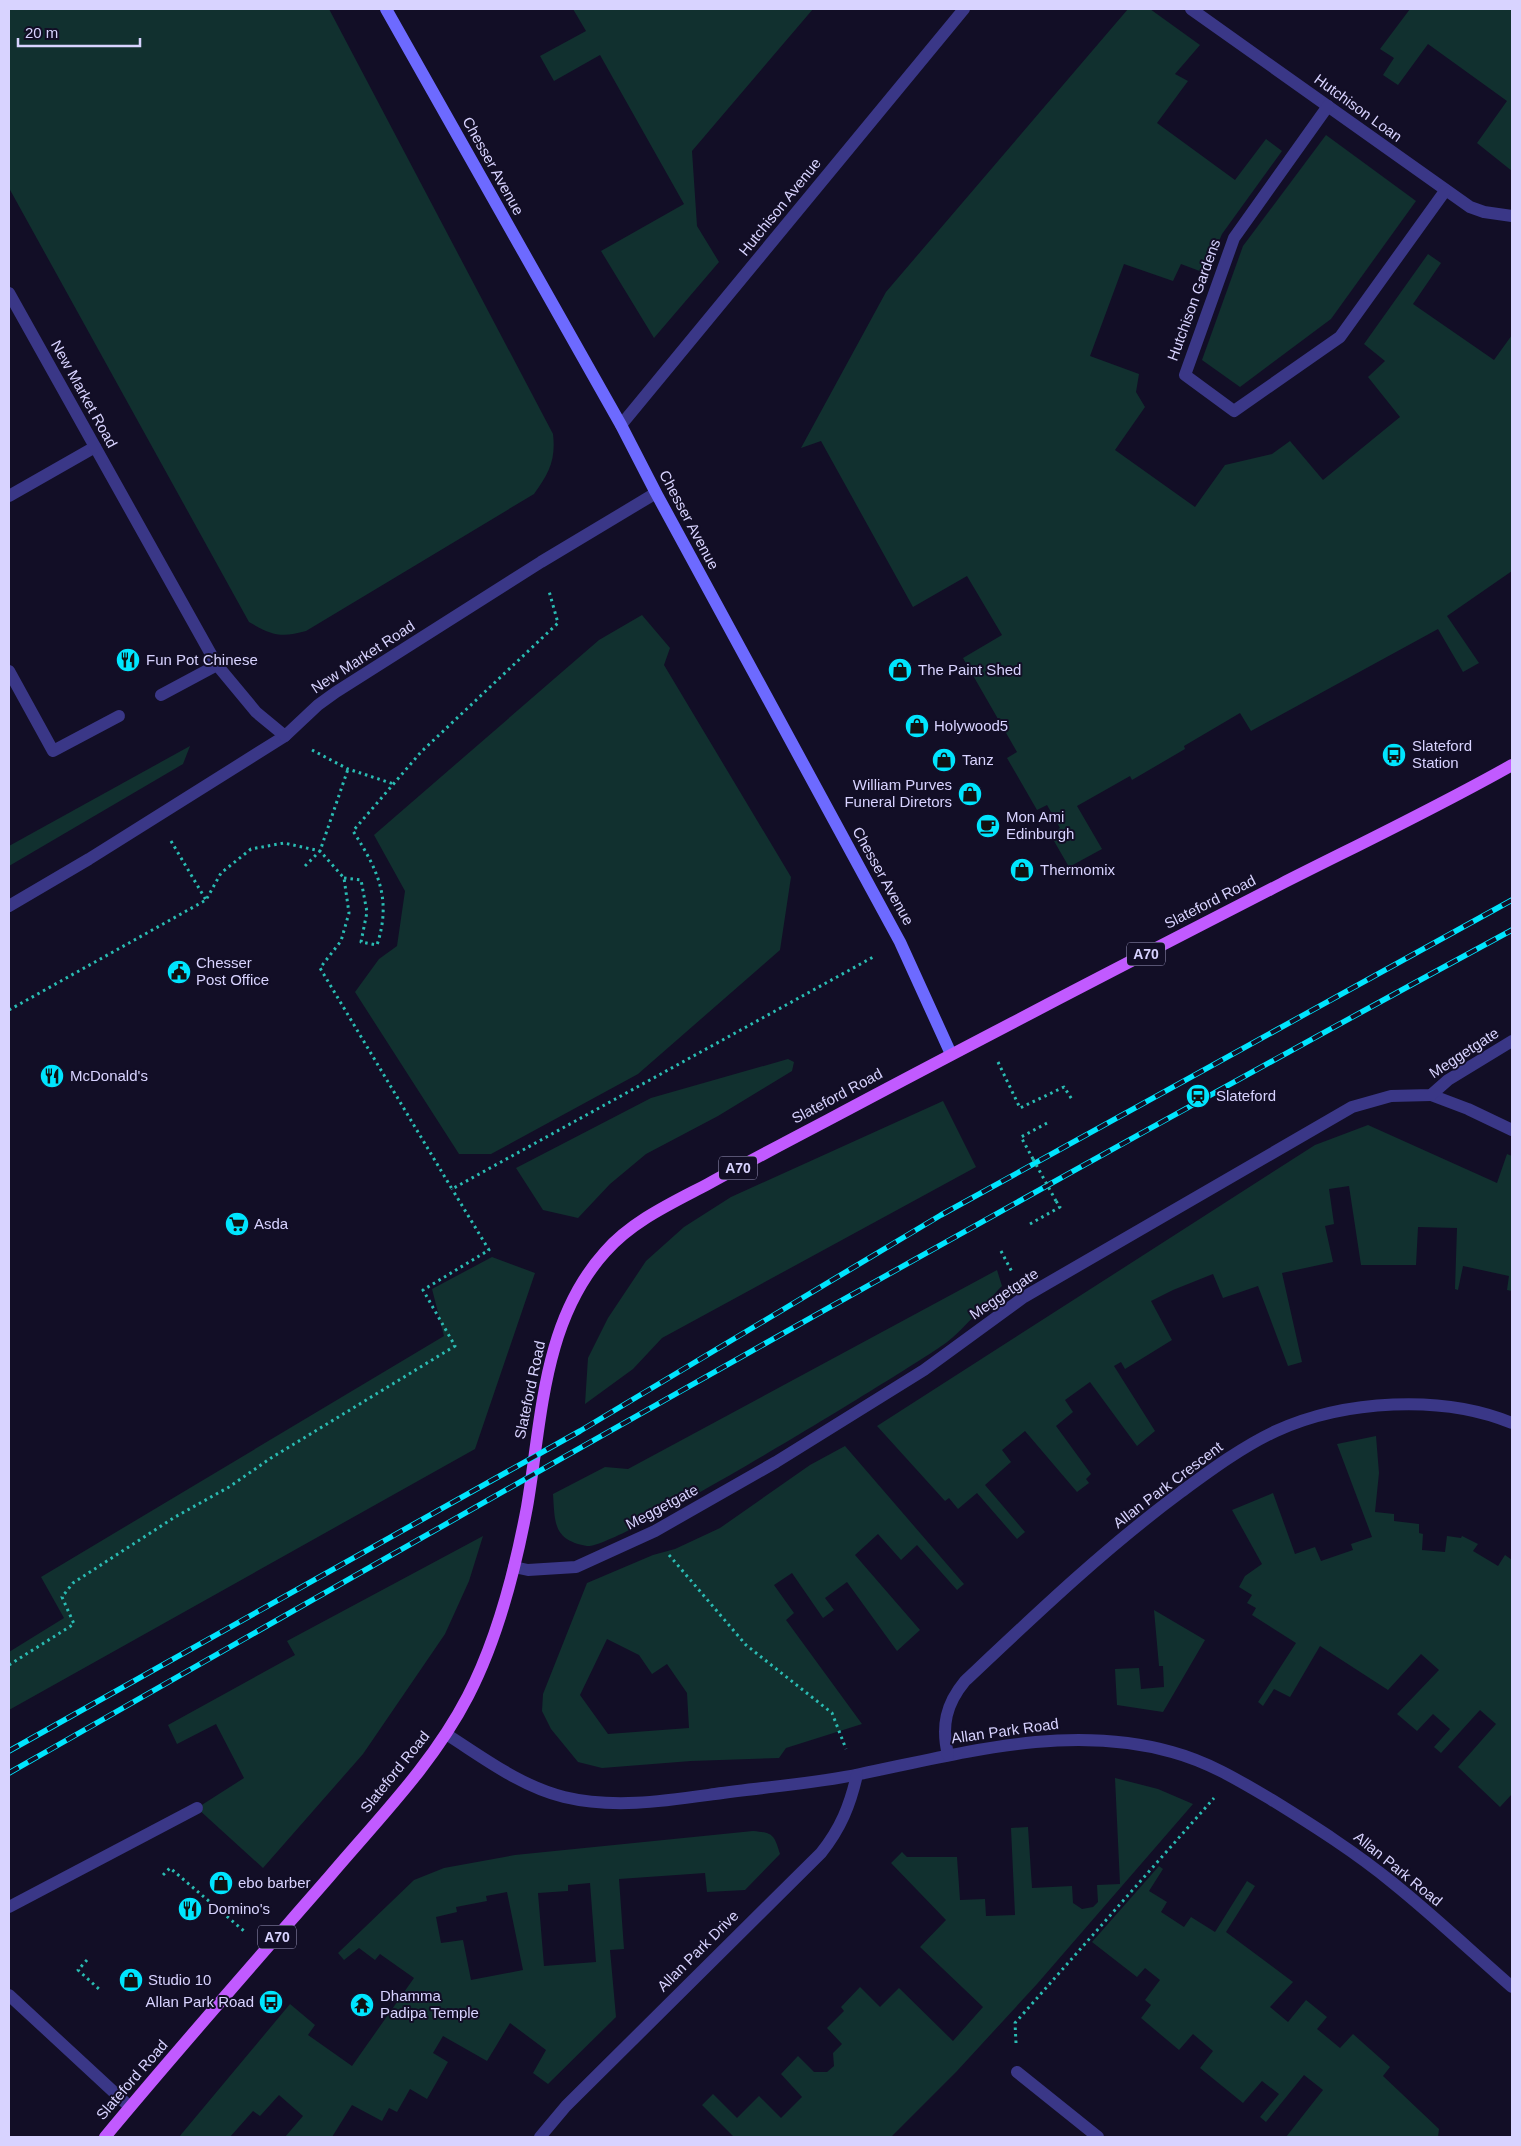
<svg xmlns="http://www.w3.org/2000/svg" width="1521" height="2146" font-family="Helvetica,sans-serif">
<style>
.green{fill:#11302f;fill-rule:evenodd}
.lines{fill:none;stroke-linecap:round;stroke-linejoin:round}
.path{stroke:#2abcb3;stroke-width:3;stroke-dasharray:2.5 4;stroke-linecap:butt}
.lane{stroke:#3a3787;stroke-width:12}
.street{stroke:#3a3787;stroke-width:12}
.secondary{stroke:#6d6aff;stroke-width:12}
.primary{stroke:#c15aff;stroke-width:12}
.rail-casing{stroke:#00e5fe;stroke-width:5.5}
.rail{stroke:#120e26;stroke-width:4;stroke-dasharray:11;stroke-linecap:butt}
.path-bridge{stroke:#2abcb3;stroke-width:3;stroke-dasharray:2.5 4;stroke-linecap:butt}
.labels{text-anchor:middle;stroke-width:4;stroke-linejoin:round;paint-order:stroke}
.shield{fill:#120e26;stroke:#9d98be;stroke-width:1}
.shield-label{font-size:14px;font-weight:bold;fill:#d8d3ff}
.street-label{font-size:15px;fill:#d8d3ff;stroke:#120e26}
.poi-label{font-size:15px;fill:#d8d3ff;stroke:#120e26;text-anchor:start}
</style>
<rect width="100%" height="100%" fill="#120e26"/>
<g class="green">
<path d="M 9,9 L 329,9 L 553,434 C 556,460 549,473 534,494 L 306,631 C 281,638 271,635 249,622 L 9,188 Z"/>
<path d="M 573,9 L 813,9 L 692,151 L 697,226 L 719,262 L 654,338 L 601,251 L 684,204 L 600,55 L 554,81 L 540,56 L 586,31 Z"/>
<path d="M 1128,9 L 1150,9 L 1200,45 L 1175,74 L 1188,81 L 1157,123 L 1235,180 L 1266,139 L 1282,151 L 1222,234 L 1205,273 L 1181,264 L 1173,281 L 1124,264 L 1090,356 L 1139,374 L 1136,392 L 1145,407 L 1115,450 L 1195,507 L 1225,465 L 1272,454 L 1290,441 L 1323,480 L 1400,417 L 1368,377 L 1385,361 L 1364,344 L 1428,254 L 1441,263 L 1413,304 L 1494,360 L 1512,335 L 1512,571 L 1447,616 L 1479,663 L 1463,672 L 1438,629 L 1251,731 L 1240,713 L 1184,746 L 1185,749 L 1132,780 L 1130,776 L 1077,806 L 1102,849 L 1069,867 L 1050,834 L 1060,828 L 1047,805 L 1037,810 L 1007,758 L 1017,752 L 963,658 L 1002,635 L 967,576 L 913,607 L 821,441 L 801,448 L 886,292 Z"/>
<path d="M 1410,9 L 1512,9 L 1512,171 L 1477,143 L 1507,101 L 1428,44 L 1398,85 L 1383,75 L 1394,58 L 1380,49 Z"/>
<path d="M 1326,135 L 1416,201 L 1331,319 L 1240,387 L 1202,360 L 1243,246 Z"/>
<path d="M 642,615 L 670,648 L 664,665 L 791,877 L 780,950 L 638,1074 L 491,1154 L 459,1154 L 355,992 L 379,959 L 397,946 L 405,891 L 374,835 L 599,640 Z"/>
<path d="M 190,746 L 183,764 L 9,866 L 9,846 Z"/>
<path d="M 788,1059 L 794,1062 L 792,1071 L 718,1116 L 646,1154 L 610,1184 L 578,1218 L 543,1210 L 516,1168 L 651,1098 Z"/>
<path d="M 943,1101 L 976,1167 L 662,1338 L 633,1369 L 585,1404 L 588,1358 L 608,1318 L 646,1261 L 684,1227 L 731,1197 Z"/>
<path d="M 1368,1125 L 1497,1183 L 1507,1154 L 1512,1156 L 1512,1291 L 1507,1290 L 1509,1276 L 1463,1266 L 1458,1290 L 1455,1289 L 1457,1228 L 1418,1227 L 1416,1265 L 1361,1265 L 1349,1186 L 1329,1189 L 1334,1224 L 1325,1226 L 1333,1262 L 1282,1273 L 1302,1362 L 1288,1366 L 1258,1286 L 1223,1298 L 1213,1274 L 1173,1290 L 1151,1301 L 1172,1340 L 1125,1369 L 1121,1362 L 1114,1366 L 1155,1431 L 1137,1446 L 1090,1382 L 1065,1400 L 1073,1412 L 1056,1426 L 1091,1474 L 1086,1479 L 1089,1483 L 1077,1492 L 1025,1431 L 1002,1450 L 1011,1462 L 985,1485 L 1025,1532 L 1017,1539 L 977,1493 L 958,1509 L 949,1498 L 945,1501 L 877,1426 L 1315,1145 Z"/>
<path d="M 492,1257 L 535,1273 L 475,1449 L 9,1710 L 9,1652 L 64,1618 L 41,1577 L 444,1336 L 432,1289 Z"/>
<path d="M 997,1270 L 1002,1286 C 985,1303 962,1332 943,1345 C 904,1372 615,1550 587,1546 C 553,1540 555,1523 553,1494 L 605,1467 L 628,1469 Z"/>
<path d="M 1376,1436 L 1379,1473 L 1375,1512 L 1394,1514 L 1394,1521 L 1419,1524 L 1419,1533 L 1423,1534 L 1422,1550 L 1445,1552 L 1447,1536 L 1461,1538 L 1462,1536 L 1478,1544 L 1473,1551 L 1498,1566 L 1505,1555 L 1512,1560 L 1512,1794 L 1500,1807 L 1458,1767 L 1496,1724 L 1480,1710 L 1441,1753 L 1434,1747 L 1450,1729 L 1433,1714 L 1417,1731 L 1397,1714 L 1439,1670 L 1421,1654 L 1388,1690 L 1320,1646 L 1290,1697 L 1274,1689 L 1263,1706 L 1258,1702 L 1296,1643 L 1252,1615 L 1256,1608 L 1247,1603 L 1252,1595 L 1239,1587 L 1245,1576 L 1262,1564 L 1232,1510 L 1273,1493 L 1295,1554 L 1315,1547 L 1321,1561 L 1353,1550 L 1351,1544 L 1372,1537 L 1337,1444 Z"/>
<path d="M 845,1446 L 964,1584 L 957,1590 L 917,1545 L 901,1560 L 878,1534 L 855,1555 L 920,1630 L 897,1651 L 847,1582 L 825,1598 L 834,1610 L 823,1618 L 792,1573 L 774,1585 L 794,1613 L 786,1620 L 862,1724 L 786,1748 L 779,1758 L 691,1761 L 602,1768 L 578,1762 L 551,1729 L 542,1711 L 543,1694 L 587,1583 L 653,1555 L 675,1549 L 720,1528 L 810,1465 ZM 607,1639 L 639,1655 L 652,1674 L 667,1664 L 687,1693 L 689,1728 L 608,1734 L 580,1695 Z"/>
<path d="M 483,1536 L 469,1581 L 445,1634 L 363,1754 L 263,1868 L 197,1808 L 244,1778 L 216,1724 L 177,1744 L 168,1725 L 295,1655 L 287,1641 Z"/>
<path d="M 1154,1610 L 1205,1640 L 1163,1712 L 1117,1705 L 1115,1669 L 1139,1668 L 1141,1689 L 1164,1687 L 1163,1666 L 1159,1666 Z"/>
<path d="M 1115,1778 L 1158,1789 L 1193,1804 L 1037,1984 L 957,2071 L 891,2137 L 734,2137 L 702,2105 L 713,2094 L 737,2118 L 759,2096 L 781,2118 L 802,2097 L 781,2074 L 798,2056 L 814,2072 L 827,2072 L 834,2066 L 833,2053 L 842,2044 L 827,2028 L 844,2011 L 841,2007 L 860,1987 L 880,2007 L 899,1988 L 953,2041 L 983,2007 L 920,1947 L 946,1920 L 891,1863 L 902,1852 L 907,1857 L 957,1857 L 960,1900 L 985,1899 L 986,1916 L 1015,1915 L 1011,1828 L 1028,1827 L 1032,1888 L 1072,1886 L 1073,1903 L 1082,1909 L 1093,1907 L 1098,1902 L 1097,1885 L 1120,1884 Z"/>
<path d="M 753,1831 C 773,1833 774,1834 780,1854 L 745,1890 L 707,1892 L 705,1873 L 619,1879 L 624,1949 L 610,1950 L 616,2017 L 548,2084 L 533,2073 L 546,2050 L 510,2023 L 487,2061 L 443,2036 L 433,2053 L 448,2062 L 427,2099 L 410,2089 L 397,2112 L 389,2108 L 382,2121 L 352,2105 L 332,2137 L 285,2137 L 303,2116 L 279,2095 L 260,2116 L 253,2111 L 230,2137 L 179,2137 L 290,2004 L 315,2025 L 308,2035 L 352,2066 L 414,1978 L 380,1954 L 375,1960 L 359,1948 L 344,1960 L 338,1953 L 414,1880 L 444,1868 L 515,1855 ZM 590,1883 L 596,1962 L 544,1966 L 538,1893 L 568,1891 L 568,1885 ZM 507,1892 L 523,1970 L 471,1980 L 463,1940 L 441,1943 L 436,1917 L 457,1912 L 456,1907 L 487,1901 L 486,1896 Z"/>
<path d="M 1159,1866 L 1163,1869 L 1149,1891 L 1167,1902 L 1161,1912 L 1184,1927 L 1191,1917 L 1215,1932 L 1247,1881 L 1255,1886 L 1226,1932 L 1293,1982 L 1270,2007 L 1288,2022 L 1306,2000 L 1327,2017 L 1317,2029 L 1340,2048 L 1353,2034 L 1390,2067 L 1383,2076 L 1439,2129 L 1438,2137 L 1286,2137 L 1323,2090 L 1304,2075 L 1266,2122 L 1260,2117 L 1279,2094 L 1262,2081 L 1243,2103 L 1200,2068 L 1213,2051 L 1193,2034 L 1179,2050 L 1141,2018 L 1151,2005 L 1145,2000 L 1160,1980 L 1145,1968 L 1137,1977 L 1092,1942 Z"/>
</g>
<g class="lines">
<g class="path">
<path d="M 312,750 L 348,769 L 394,784"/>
<path d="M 171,841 L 206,900"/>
<path d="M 305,866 L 320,851 L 348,769"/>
<path d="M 344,878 L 361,880 L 367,912 L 361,942 L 377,945 C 392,899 378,870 353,831 L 421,752 L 558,623 L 549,591"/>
<path d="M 9,1010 L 206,900 L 221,873 L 251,849 L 284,843 L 320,851 L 344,878 L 349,913 L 341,941 L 320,968 L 452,1189 L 875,956"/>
<path d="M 998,1062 L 1020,1108 L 1064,1087 L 1073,1101"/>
<path d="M 1033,1159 L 1021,1137 L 1049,1122"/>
<path d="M 1030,1224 L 1060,1207 L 1056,1201"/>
<path d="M 1001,1251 L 1012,1272"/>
<path d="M 669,1555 L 746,1645 L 832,1713 L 846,1749"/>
<path d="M 9,1665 L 74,1624 L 62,1597 L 73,1583 L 175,1517 L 229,1487 L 271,1458 L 455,1346 L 423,1290 L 489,1250 L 452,1189"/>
<path d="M 163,1875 L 170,1868 L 244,1931"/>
<path d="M 87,1960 L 78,1970 L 100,1990"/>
<path d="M 1016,2043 L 1015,2023 L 1214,1798"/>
</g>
<g class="lane">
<path d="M 9,496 L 95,447"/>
<path d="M 9,671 L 53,751 L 119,716"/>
<path d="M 161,695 L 217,665"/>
<path d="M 9,906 L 89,859 L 285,736"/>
<path d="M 1431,1095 L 1468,1109 L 1512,1130"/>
<path d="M 514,1567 L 528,1570 L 576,1567 L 655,1531 L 776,1462 L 924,1370 L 1024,1297 L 1352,1107 L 1391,1096 L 1431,1095 L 1448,1080 L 1512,1041"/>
<path d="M 9,1907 L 197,1808"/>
<path d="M 9,1995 L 130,2107"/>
</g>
<g class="street">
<path d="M 1191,9 L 1470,207 L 1484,212 L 1512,216"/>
<path d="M 1328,106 L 1234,238 L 1185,375 L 1234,411 L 1340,337 L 1445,191"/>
<path d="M 9,293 L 217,665 L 256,712 L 285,736 L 318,705 L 336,692 L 541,562 L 656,493"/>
<path d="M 621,425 L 964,9"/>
<path d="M 446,1734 C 484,1758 520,1786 564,1797 C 614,1809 665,1801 715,1794 C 763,1787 813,1784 860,1774 C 963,1753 1068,1723 1172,1752 C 1209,1762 1240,1781 1272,1800 C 1314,1826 1355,1852 1393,1883 C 1434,1916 1472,1952 1512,1987"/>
<path d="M 948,1755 C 941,1726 946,1704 965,1681 C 1034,1616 1104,1549 1181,1492 C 1211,1470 1242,1447 1276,1431 C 1344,1400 1442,1394 1512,1423"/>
<path d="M 1017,2072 L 1098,2137"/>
<path d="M 540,2137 L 566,2106 L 821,1853 C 841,1828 850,1805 857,1775"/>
</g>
<path class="secondary" d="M 386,9 L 621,425 L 656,493 L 900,942 L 951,1054"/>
<path class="primary" d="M 105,2137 C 178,2049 254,1963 329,1877 C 378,1819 433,1764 468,1696 C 498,1638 515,1571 527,1507 C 542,1420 542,1322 605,1252 C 632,1221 672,1203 708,1184 C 748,1162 788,1141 828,1120 C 978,1040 1129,962 1281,884 C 1358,845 1436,808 1512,765"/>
<g class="rail-casing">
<g id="rail">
<path d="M 9,1751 L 580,1431 L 941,1215 L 1512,900"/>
<path d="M 9,1773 C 508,1488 1007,1204 1512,930"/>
</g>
</g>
<use href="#rail" class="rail"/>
<path class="path-bridge" d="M 1033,1159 L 1056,1201"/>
</g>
<defs>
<g id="restaurant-disc" transform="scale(1.25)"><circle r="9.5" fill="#00e5fe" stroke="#120e26"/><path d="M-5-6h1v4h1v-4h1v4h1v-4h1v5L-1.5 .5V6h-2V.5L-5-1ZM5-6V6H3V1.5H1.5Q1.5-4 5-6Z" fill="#111"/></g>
<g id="shop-disc" transform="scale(1.25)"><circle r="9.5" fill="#00e5fe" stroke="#120e26"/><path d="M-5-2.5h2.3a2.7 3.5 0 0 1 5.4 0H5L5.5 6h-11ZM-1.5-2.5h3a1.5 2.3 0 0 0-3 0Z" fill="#111"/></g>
<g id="bus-disc" transform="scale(1.25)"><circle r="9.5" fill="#00e5fe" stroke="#120e26"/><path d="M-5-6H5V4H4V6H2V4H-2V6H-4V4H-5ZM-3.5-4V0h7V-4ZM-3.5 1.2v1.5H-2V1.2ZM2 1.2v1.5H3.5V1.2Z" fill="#111"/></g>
<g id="cafe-disc" transform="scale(1.25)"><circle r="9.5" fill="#00e5fe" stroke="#120e26"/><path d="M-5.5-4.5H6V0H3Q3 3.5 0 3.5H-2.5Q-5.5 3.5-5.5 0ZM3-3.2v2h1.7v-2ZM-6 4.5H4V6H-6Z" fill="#111"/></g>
<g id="civic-disc" transform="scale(1.25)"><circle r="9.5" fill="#00e5fe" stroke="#120e26"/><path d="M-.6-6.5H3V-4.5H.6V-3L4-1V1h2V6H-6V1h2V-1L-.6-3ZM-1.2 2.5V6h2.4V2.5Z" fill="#111"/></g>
<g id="station-disc" transform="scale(1.25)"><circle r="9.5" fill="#00e5fe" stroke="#120e26"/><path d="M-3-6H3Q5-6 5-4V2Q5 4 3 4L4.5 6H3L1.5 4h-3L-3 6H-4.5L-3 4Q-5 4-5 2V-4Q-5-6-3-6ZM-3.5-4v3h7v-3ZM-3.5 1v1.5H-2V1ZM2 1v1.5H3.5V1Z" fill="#111"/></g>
<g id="supermarket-disc" transform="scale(1.25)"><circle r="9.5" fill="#00e5fe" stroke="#120e26"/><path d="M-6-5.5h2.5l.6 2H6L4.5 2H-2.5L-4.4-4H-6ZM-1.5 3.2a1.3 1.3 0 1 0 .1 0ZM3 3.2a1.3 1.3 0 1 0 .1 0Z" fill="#111"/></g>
<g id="temple-disc" transform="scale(1.25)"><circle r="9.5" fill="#00e5fe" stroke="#120e26"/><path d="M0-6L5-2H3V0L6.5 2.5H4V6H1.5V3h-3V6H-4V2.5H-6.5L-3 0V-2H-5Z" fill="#111"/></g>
</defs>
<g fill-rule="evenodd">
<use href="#restaurant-disc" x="128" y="660"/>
<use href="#shop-disc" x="900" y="670"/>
<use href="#shop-disc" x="917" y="726"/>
<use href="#bus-disc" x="1394" y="755"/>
<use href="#shop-disc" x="944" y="760"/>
<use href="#shop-disc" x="970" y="794"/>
<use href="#cafe-disc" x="988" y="826"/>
<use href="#shop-disc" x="1022" y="870"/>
<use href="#civic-disc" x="179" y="972"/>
<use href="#restaurant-disc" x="52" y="1076"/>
<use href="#station-disc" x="1198" y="1096"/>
<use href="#supermarket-disc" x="237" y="1224"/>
<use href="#shop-disc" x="221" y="1883"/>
<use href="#restaurant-disc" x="190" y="1909"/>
<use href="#shop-disc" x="131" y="1980"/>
<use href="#bus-disc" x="271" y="2002"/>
<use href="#temple-disc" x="362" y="2005"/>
</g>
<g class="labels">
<g class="shield">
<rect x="1127" y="942.5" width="38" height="23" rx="4"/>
<rect x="719" y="1156.5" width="38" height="23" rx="4"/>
<rect x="258" y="1925.5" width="38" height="23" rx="4"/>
</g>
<g class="shield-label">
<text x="1146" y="959">A70</text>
<text x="738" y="1173">A70</text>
<text x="277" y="1942">A70</text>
</g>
<g class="street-label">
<text transform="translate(1358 108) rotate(36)" y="5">Hutchison Loan</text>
<text transform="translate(493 166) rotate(61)" y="5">Chesser Avenue</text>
<text transform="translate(780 207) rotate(-51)" y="5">Hutchison Avenue</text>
<text transform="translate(1194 300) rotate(-70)" y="5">Hutchison Gardens</text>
<text transform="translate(84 394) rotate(61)" y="5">New Market Road</text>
<text transform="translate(689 520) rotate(62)" y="5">Chesser Avenue</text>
<text transform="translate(363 657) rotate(-33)" y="5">New Market Road</text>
<text transform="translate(883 876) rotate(61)" y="5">Chesser Avenue</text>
<text transform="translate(1210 902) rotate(-27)" y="5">Slateford Road</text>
<text transform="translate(1464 1053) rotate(-33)" y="5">Meggetgate</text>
<text transform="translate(837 1096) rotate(-28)" y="5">Slateford Road</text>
<text transform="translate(1004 1294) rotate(-34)" y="5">Meggetgate</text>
<text transform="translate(530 1390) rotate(-78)" y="5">Slateford Road</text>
<text transform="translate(1168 1485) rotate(-37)" y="5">Allan Park Crescent</text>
<text transform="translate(662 1507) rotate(-28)" y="5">Meggetgate</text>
<text transform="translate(1005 1731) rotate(-8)" y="5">Allan Park Road</text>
<text transform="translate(395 1772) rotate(-51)" y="5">Slateford Road</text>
<text transform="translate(1398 1869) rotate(39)" y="5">Allan Park Road</text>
<text transform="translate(698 1951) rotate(-45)" y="5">Allan Park Drive</text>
<text transform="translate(132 2080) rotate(-49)" y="5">Slateford Road</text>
</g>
<g class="poi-label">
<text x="146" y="665">Fun Pot Chinese</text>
<text x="918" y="675">The Paint Shed</text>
<text x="934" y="731">Holywood5</text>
<text x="1412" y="751">Slateford<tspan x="1412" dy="17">Station</tspan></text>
<text x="962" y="765">Tanz</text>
<text x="952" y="790" text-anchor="end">William Purves<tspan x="952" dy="17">Funeral Diretors</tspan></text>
<text x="1006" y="822">Mon Ami<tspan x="1006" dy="17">Edinburgh</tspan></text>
<text x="1040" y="875">Thermomix</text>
<text x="196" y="968">Chesser<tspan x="196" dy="17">Post Office</tspan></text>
<text x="70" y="1081">McDonald's</text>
<text x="1216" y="1101">Slateford</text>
<text x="254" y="1229">Asda</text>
<text x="238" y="1888">ebo barber</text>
<text x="208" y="1914">Domino's</text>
<text x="148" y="1985">Studio 10</text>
<text x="380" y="2001">Dhamma<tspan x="380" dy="17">Padipa Temple</tspan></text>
<text x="254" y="2007" text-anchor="end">Allan Park Road</text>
</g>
</g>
<rect width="1521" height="2146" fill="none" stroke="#d8d3ff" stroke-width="20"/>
<path d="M18 38v8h122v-8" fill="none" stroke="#d8d3ff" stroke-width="2.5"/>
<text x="25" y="38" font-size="15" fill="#d8d3ff" stroke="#120e26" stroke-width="4" paint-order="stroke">20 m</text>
</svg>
